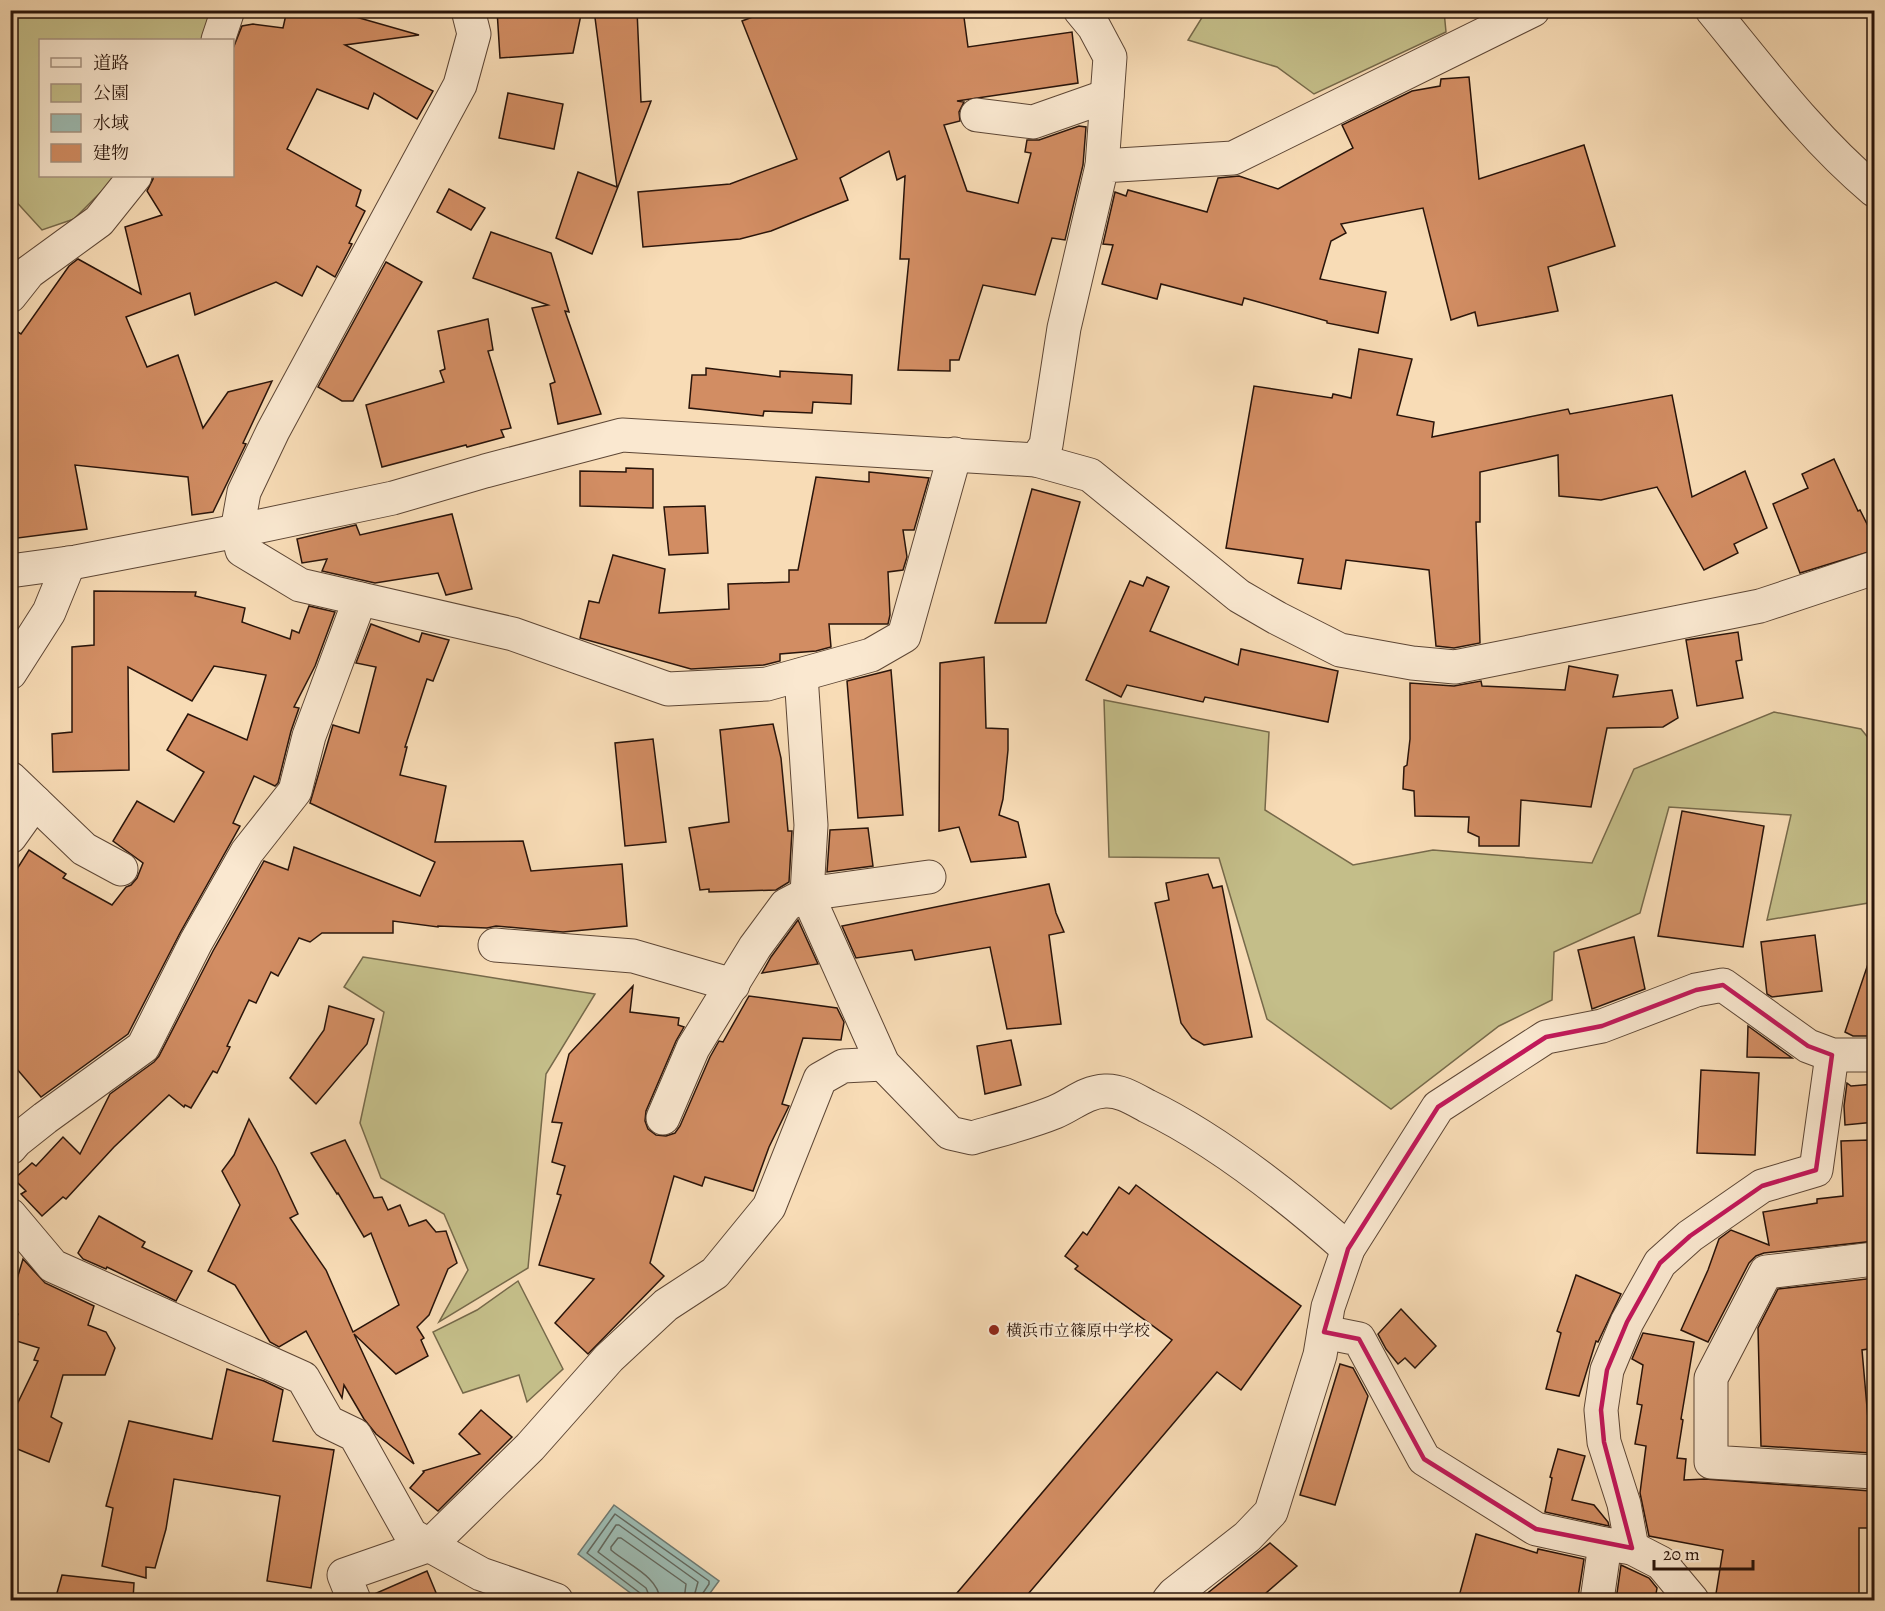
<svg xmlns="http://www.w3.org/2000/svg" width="1885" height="1611" font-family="Alegreya,'Noto Serif JP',serif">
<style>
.green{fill:#c4be89;stroke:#76694a;stroke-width:1.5}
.water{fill:#9dbbb2;stroke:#6f786f;stroke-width:1.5}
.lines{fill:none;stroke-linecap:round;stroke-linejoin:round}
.shore{stroke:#63685e;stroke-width:1.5}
.building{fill:#d28d63;stroke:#29140a;stroke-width:1.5}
.minor-casing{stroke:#5d4635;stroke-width:35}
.minor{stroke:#fae8d0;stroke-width:33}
.marked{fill:none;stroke:#c2185b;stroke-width:4.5;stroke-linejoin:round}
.poi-dot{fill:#8f2418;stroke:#fae8d0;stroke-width:2}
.labels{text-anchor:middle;stroke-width:4.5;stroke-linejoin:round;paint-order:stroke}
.poi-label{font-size:16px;fill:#29140a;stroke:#fae8d0;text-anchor:start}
</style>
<rect width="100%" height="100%" fill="#f8dcb6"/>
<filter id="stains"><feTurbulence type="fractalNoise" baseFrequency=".00333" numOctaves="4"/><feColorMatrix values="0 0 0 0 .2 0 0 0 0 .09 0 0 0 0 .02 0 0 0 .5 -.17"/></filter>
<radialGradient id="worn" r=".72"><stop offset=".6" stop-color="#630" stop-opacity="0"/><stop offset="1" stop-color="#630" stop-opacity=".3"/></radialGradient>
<g class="green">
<path d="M 11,11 L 214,11 L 205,40 L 40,40 L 40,176 L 117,176 L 74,219 L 42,230 L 11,196 Z"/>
<path d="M 1206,11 L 1444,11 L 1446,32 L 1314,94 L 1277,67 L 1188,40 Z"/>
<path d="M 1104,700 L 1269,732 L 1265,810 L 1353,865 L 1433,850 L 1592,863 L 1634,769 L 1774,712 L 1861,729 L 1874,745 L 1874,902 L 1767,920 L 1791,815 L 1669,807 L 1640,913 L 1554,952 L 1552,1000 L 1499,1026 L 1391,1109 L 1267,1019 L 1219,858 L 1109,857 Z"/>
<path d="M 363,957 L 595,994 L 546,1074 L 528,1268 L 439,1322 L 468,1270 L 444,1214 L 381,1178 L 360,1123 L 384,1012 L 344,987 Z"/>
<path d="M 518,1281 L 563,1369 L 527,1402 L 519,1375 L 463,1393 L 433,1332 L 477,1310 Z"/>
</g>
<path class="water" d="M 614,1505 L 719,1581 L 705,1600 L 640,1600 L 578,1554 Z"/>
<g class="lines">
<g class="shore">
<path d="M 643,1600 L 640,1593 L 587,1553 L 615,1514 L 709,1581 L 709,1584 L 701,1596 L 700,1600"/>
<path d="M 651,1600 L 646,1588 L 598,1552 L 616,1525 L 619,1525 L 698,1582 L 693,1600"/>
<path d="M 660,1600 C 659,1577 627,1564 611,1550 L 611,1547 L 618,1538 L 621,1538 L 686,1584 L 684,1600"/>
</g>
</g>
<g class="building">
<path d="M 287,10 L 313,10 L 356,17 L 419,35 L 345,45 L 433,91 L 417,119 L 374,93 L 368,109 L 317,89 L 287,149 L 361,190 L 356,206 L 365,211 L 349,243 L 352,244 L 335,277 L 317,266 L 302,296 L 276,282 L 195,315 L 190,293 L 126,317 L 147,367 L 178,355 L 203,428 L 228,392 L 272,381 L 243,443 L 246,444 L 213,512 L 192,515 L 188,477 L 75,465 L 87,529 L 10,539 L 10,327 L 21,334 L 69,266 L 78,259 L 141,294 L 125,227 L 162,215 L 147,191 L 153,179 L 153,176 L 232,176 L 232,51 L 242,26 L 253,24 L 283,28 Z"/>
<path d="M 497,10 L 582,10 L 573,53 L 500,58 Z"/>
<path d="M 594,10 L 637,10 L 641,102 L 651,101 L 592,254 L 556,238 L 578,172 L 617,187 Z"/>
<path d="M 771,10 L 963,10 L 968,47 L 1072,32 L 1078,83 L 957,101 L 964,102 L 959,112 L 960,121 L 944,125 L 967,191 L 1018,203 L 1031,153 L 1025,152 L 1027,140 L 1039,140 L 1079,126 L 1086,127 L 1083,165 L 1065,240 L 1052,238 L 1035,295 L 983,285 L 959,360 L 950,360 L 950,371 L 898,370 L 909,259 L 900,259 L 905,176 L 897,180 L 889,151 L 840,178 L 848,200 L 771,231 L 740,239 L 643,247 L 638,192 L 730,184 L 797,159 L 742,21 Z"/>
<path d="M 1469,77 L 1479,179 L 1584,145 L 1615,246 L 1548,267 L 1558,311 L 1478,326 L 1475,312 L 1451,320 L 1423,208 L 1341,224 L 1346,233 L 1331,241 L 1320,279 L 1386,292 L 1378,333 L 1327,323 L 1327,321 L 1244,298 L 1242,305 L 1161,284 L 1157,299 L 1102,284 L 1113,245 L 1103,244 L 1115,192 L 1126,196 L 1128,190 L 1207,212 L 1218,178 L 1239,176 L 1278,189 L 1353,148 L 1342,125 L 1412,91 L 1440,86 L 1441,79 Z"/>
<path d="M 508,93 L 563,104 L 554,149 L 499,138 Z"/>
<path d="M 449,189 L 485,208 L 471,230 L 437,212 Z"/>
<path d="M 491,232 L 551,253 L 569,312 L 565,311 L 601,414 L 558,424 L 550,384 L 555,382 L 532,308 L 548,305 L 473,278 Z"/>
<path d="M 386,262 L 422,282 L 353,401 L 342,401 L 318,387 Z"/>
<path d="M 488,319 L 493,350 L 488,351 L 511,428 L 501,430 L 504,437 L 467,447 L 466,445 L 382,467 L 366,405 L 444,382 L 440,371 L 445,369 L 438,331 Z"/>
<path d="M 1359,349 L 1412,359 L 1397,415 L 1434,422 L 1432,437 L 1568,409 L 1570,414 L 1672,395 L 1692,497 L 1745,471 L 1767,528 L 1734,544 L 1738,553 L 1704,570 L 1657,487 L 1601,500 L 1559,496 L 1558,455 L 1480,472 L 1480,522 L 1476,522 L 1480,643 L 1454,648 L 1436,646 L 1429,570 L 1346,560 L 1341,589 L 1298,583 L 1303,559 L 1226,548 L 1254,386 L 1332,398 L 1333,394 L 1351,398 Z"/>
<path d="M 706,368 L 780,377 L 780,371 L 852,375 L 851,404 L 813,402 L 812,413 L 764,411 L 763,416 L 689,408 L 692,375 L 706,375 Z"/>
<path d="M 1834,459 L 1858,511 L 1860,510 L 1875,540 L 1875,550 L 1800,573 L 1773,504 L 1808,488 L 1802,474 Z"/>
<path d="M 626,468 L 653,469 L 653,508 L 580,506 L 580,471 L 626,472 Z"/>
<path d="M 869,472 L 929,478 L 914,530 L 903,530 L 907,557 L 903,570 L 888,572 L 890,615 L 888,624 L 829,624 L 831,647 L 816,651 L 780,654 L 780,661 L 764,665 L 691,669 L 580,638 L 589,601 L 599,603 L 613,555 L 665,569 L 659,613 L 729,609 L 728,584 L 789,582 L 789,570 L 798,570 L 816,477 L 869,482 Z"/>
<path d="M 1032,489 L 1080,502 L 1046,623 L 995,623 Z"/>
<path d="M 705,506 L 708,553 L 669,555 L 664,507 Z"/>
<path d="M 452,514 L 472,589 L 446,595 L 438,573 L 375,583 L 322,571 L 327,559 L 302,563 L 297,539 L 356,525 L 360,535 Z"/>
<path d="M 1147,577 L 1169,587 L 1150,631 L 1238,665 L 1241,649 L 1338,671 L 1328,722 L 1205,697 L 1203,702 L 1127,685 L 1121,697 L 1086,680 L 1130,581 L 1143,586 Z"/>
<path d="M 94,591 L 196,592 L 195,596 L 245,608 L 242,622 L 290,639 L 292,630 L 299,633 L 309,606 L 335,612 L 315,666 L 294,707 L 299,708 L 291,731 L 278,783 L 275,786 L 254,776 L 233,823 L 240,826 L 180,933 L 128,1034 L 41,1097 L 10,1061 L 10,880 L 29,850 L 66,874 L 63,878 L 112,905 L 126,887 L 131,885 L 137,878 L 143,863 L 113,841 L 137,801 L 174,822 L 204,772 L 167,750 L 188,714 L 247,740 L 266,675 L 214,666 L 192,701 L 128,667 L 129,770 L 53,772 L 52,734 L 72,732 L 72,647 L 94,645 Z"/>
<path d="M 371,624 L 419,642 L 422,633 L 449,640 L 433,681 L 427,679 L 405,747 L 407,747 L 400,775 L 446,786 L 435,842 L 523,841 L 531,871 L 622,864 L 627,926 L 563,932 L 496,926 L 487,928 L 438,926 L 438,927 L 393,921 L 393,933 L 322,933 L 310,942 L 299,938 L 278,976 L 271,972 L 256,1003 L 249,1000 L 227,1046 L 230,1047 L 217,1073 L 213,1071 L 191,1108 L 185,1105 L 184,1107 L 169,1095 L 114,1147 L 66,1199 L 63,1197 L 42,1216 L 21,1194 L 26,1191 L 14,1179 L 32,1163 L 36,1166 L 63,1137 L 80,1154 L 110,1094 L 154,1062 L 159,1056 L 213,951 L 264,861 L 288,870 L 294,847 L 420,896 L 435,862 L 310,803 L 333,725 L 359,733 L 376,667 L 356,663 Z"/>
<path d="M 1738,632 L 1742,660 L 1736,661 L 1743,698 L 1697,706 L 1686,640 Z"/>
<path d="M 984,657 L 986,728 L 1008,729 L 1008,750 L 1003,799 L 999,815 L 1018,822 L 1026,857 L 971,862 L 959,827 L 939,831 L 940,663 Z"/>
<path d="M 1569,666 L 1618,675 L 1613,697 L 1672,690 L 1678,718 L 1663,727 L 1607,728 L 1591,807 L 1521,800 L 1519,846 L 1479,846 L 1479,837 L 1468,832 L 1469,817 L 1415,816 L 1414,791 L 1403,789 L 1404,767 L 1407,765 L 1410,739 L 1410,683 L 1454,686 L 1481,681 L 1482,686 L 1565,690 Z"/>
<path d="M 891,670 L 903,815 L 858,818 L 847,681 Z"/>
<path d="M 773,724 L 781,758 L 788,831 L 792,831 L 789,882 L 776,890 L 709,892 L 709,889 L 700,890 L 689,828 L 729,822 L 720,730 Z"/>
<path d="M 653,739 L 666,842 L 625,846 L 615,743 Z"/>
<path d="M 1682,811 L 1764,826 L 1743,947 L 1658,936 Z"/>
<path d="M 868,828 L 873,866 L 827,872 L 830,830 Z"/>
<path d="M 1208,874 L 1213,888 L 1222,886 L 1252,1037 L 1204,1045 L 1192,1038 L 1181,1023 L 1155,903 L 1169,900 L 1166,883 Z"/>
<path d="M 1049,884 L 1056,913 L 1064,932 L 1049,935 L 1061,1024 L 1007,1029 L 990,947 L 915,960 L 912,950 L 856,958 L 842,926 Z"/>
<path d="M 798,920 L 818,964 L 762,973 L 771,957 Z"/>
<path d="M 1815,935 L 1822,991 L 1772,997 L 1767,994 L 1761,942 Z"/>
<path d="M 1634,937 L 1645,989 L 1592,1009 L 1578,950 Z"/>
<path d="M 1870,958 L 1875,959 L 1875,1036 L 1853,1036 L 1845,1032 Z"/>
<path d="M 633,986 L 630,1012 L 679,1018 L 678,1025 L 684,1027 L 676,1041 L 646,1111 L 645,1121 L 648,1129 L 656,1135 L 666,1136 L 675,1133 L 680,1126 L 710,1057 L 719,1041 L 723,1042 L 749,996 L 837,1008 L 844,1022 L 841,1040 L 803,1038 L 782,1104 L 789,1106 L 769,1147 L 753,1191 L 705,1177 L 702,1186 L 674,1176 L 650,1263 L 664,1276 L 588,1354 L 555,1323 L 594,1279 L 539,1265 L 561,1195 L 557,1194 L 565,1166 L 552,1162 L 562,1123 L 552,1122 L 569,1054 Z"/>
<path d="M 329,1006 L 374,1019 L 367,1044 L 316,1104 L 290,1078 L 324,1030 Z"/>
<path d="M 1748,1026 L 1792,1058 L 1747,1057 Z"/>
<path d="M 1011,1040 L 1021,1085 L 985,1094 L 977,1046 Z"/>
<path d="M 1701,1070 L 1759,1073 L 1755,1155 L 1697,1153 Z"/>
<path d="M 1847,1083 L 1851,1086 L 1875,1084 L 1875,1122 L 1845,1125 L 1844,1106 Z"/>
<path d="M 249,1119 L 276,1167 L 298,1214 L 290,1218 L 326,1270 L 353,1332 L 399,1305 L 371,1233 L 364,1237 L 338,1193 L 337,1194 L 311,1153 L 345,1140 L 374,1198 L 382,1197 L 388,1210 L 400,1205 L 409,1226 L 426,1220 L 436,1232 L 446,1231 L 457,1263 L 448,1269 L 429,1315 L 417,1327 L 424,1338 L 421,1340 L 428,1356 L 396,1374 L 354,1334 L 414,1464 L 376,1434 L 364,1419 L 344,1385 L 342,1398 L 306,1331 L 279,1347 L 270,1342 L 235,1285 L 208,1271 L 240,1205 L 222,1171 L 234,1155 Z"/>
<path d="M 1869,1140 L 1871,1199 L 1875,1198 L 1875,1241 L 1764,1253 L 1756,1256 L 1749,1263 L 1708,1342 L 1681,1330 L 1708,1270 L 1719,1239 L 1731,1230 L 1769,1245 L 1763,1212 L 1817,1203 L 1817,1199 L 1843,1196 L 1841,1141 Z"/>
<path d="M 1136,1185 L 1301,1306 L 1241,1390 L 1217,1372 L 1023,1600 L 951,1600 L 1172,1340 L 1075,1269 L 1078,1266 L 1065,1256 L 1083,1232 L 1087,1235 L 1119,1187 L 1129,1194 Z"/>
<path d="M 99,1216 L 145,1242 L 142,1247 L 192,1271 L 176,1301 L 107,1267 L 106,1269 L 83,1259 L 78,1253 Z"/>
<path d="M 23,1259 L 45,1283 L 94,1306 L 88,1325 L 106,1332 L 115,1348 L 105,1375 L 63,1375 L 51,1417 L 62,1423 L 49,1462 L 10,1446 L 10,1419 L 38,1361 L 34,1360 L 39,1348 L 10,1339 L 10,1333 L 18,1314 L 10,1310 L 10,1302 Z"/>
<path d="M 1576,1275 L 1621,1294 L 1598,1342 L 1596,1341 L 1579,1396 L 1546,1389 L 1561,1333 L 1557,1331 Z"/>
<path d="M 1875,1278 L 1875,1348 L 1862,1350 L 1871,1453 L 1761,1446 L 1758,1328 L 1778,1289 Z"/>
<path d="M 1401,1309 L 1436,1346 L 1415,1368 L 1405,1358 L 1398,1364 L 1386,1349 L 1378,1334 Z"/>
<path d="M 1643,1333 L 1694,1342 L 1681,1419 L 1683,1420 L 1677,1458 L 1686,1459 L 1684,1480 L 1705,1479 L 1871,1491 L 1871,1528 L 1859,1528 L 1859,1600 L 1715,1600 L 1723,1550 L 1649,1536 L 1640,1493 L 1646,1446 L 1635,1444 L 1642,1405 L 1637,1404 L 1643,1365 L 1632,1359 Z"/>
<path d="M 1340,1364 L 1353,1368 L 1368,1396 L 1335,1505 L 1300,1495 Z"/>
<path d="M 227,1369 L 264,1381 L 283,1390 L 273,1441 L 334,1450 L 311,1588 L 267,1581 L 280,1496 L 174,1479 L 166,1529 L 155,1568 L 146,1567 L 146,1578 L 102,1566 L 113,1508 L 106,1506 L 129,1421 L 212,1439 Z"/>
<path d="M 481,1410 L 512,1437 L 438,1511 L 410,1488 L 424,1472 L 423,1471 L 480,1454 L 459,1434 Z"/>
<path d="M 1558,1449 L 1585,1456 L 1572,1500 L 1594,1505 L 1608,1522 L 1609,1526 L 1545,1512 L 1552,1478 L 1550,1477 Z"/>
<path d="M 1476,1534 L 1537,1553 L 1538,1549 L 1584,1559 L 1578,1597 L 1546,1600 L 1458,1600 Z"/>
<path d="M 1270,1543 L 1297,1566 L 1258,1600 L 1199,1600 Z"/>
<path d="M 1621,1565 L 1649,1578 L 1657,1588 L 1655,1600 L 1616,1600 Z"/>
<path d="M 427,1571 L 439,1600 L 372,1600 L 372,1595 Z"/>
<path d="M 62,1575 L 134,1583 L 133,1600 L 55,1600 Z"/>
</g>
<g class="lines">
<g class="minor-casing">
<g id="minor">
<path d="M 468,10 L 474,34 L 460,85 L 273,431 L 244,492 L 237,531 L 242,550 L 300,585 L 513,634 L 668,689 L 767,684 L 871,655 L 904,636 L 955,454"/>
<path d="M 1080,10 L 1094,27 L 1110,57 L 1102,166"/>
<path d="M 1712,10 C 1763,72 1812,138 1874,190"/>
<path d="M 218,40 L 228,10"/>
<path d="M 977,115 L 1033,122 L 1107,96"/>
<path d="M 10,296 L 29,272 L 99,221 L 135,176"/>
<path d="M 1036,460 L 1046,445 L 1064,328 L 1102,166 L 1233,158 L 1533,10"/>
<path d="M 10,571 L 76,562 L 237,531 L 393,498 L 485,471 L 622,435 L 1036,460 L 1090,475 L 1239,596 L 1277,618 L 1340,650 L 1412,663 L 1455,667 L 1760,606 L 1874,568"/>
<path d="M 10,673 L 49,612 L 69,563"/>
<path d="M 801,675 L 811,825 L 807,894 L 883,1064 L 950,1133 L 972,1138 C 999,1130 1028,1123 1055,1112 C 1072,1105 1085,1092 1105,1091 C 1120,1090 1134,1099 1147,1106 C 1218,1140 1289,1197 1348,1249"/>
<path d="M 10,778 L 84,849 L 121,869"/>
<path d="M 10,837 L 35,802"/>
<path d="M 495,945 L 633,956 L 733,985"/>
<path d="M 663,1118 L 693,1048 L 755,947 L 786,905 L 807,894 L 929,877"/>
<path d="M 10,1148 L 16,1141 L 45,1118 L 143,1047 L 196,942 L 247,852 L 295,791 L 309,736 L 360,599"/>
<path d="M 10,1215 L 53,1266 L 303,1378 L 328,1422 L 355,1435 L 411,1535 L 481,1574 L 556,1600"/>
<path d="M 1874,1259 L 1766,1272 L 1711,1378 L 1711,1462 L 1874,1472"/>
<path d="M 1324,1332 L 1359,1339 L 1424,1459 L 1536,1529 L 1605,1544"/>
<path d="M 1632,1548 L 1661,1563 L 1692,1600"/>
<path d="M 354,1600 L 344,1575 L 430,1545 L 530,1447 L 609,1358 L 666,1305 L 715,1273 L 769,1207 L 820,1079 L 843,1066 L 883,1064"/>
<path d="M 1169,1600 L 1174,1594 L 1247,1537 L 1271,1512 L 1320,1355 L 1328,1307 L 1348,1249 L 1438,1107 L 1546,1037 L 1602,1026 L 1696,990 L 1723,985 L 1808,1046 L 1832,1055 L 1874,1055"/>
<path d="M 1597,1600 L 1605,1544 L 1632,1548 L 1624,1504 L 1604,1442 L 1601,1410 L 1607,1370 L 1627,1322 L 1660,1263 L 1690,1236 L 1762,1186 L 1816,1170 L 1832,1055"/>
</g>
</g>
<use href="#minor" class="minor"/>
</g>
<path class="marked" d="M 1723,985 L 1808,1046 L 1832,1055 L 1816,1170 L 1762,1186 L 1690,1236 L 1660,1263 L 1627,1322 L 1607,1370 L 1601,1410 L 1604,1442 L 1632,1548 L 1536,1529 L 1424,1459 L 1359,1339 L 1324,1332 L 1348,1249 L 1438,1107 L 1546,1037 L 1602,1026 L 1696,990 Z"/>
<circle class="poi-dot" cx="994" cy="1330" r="6"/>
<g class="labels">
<g class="poi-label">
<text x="1006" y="1336">横浜市立篠原中学校</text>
</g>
</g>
<rect width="1885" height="1611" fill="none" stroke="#f8dcb6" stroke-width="36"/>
<rect x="12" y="12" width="1861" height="1587" fill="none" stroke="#29140a" stroke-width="3"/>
<rect x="18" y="18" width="1849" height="1575" fill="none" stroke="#29140a" stroke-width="1.5"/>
<rect x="39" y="39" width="195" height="138" fill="#fae8d0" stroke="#a69381" stroke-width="1.5"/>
<rect x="51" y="58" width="30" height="9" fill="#fae8d0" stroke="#a69381" stroke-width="1.5"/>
<text x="93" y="69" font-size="18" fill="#29140a">道路</text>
<rect x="51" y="84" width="30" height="18" fill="#c4be89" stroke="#a69381" stroke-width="1.5"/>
<text x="93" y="99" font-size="18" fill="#29140a">公園</text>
<rect x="51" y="114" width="30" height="18" fill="#9dbbb2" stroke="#a69381" stroke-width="1.5"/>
<text x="93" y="129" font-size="18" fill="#29140a">水域</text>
<rect x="51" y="144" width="30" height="18" fill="#d28d63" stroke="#a69381" stroke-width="1.5"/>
<text x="93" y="159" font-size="18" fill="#29140a">建物</text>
<path d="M1654 1560v9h99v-9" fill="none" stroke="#29140a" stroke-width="3"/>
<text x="1663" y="1560" font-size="18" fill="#29140a" stroke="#fae8d0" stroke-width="4.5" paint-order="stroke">20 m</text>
<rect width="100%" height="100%" filter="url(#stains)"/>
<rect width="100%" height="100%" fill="url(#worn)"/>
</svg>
